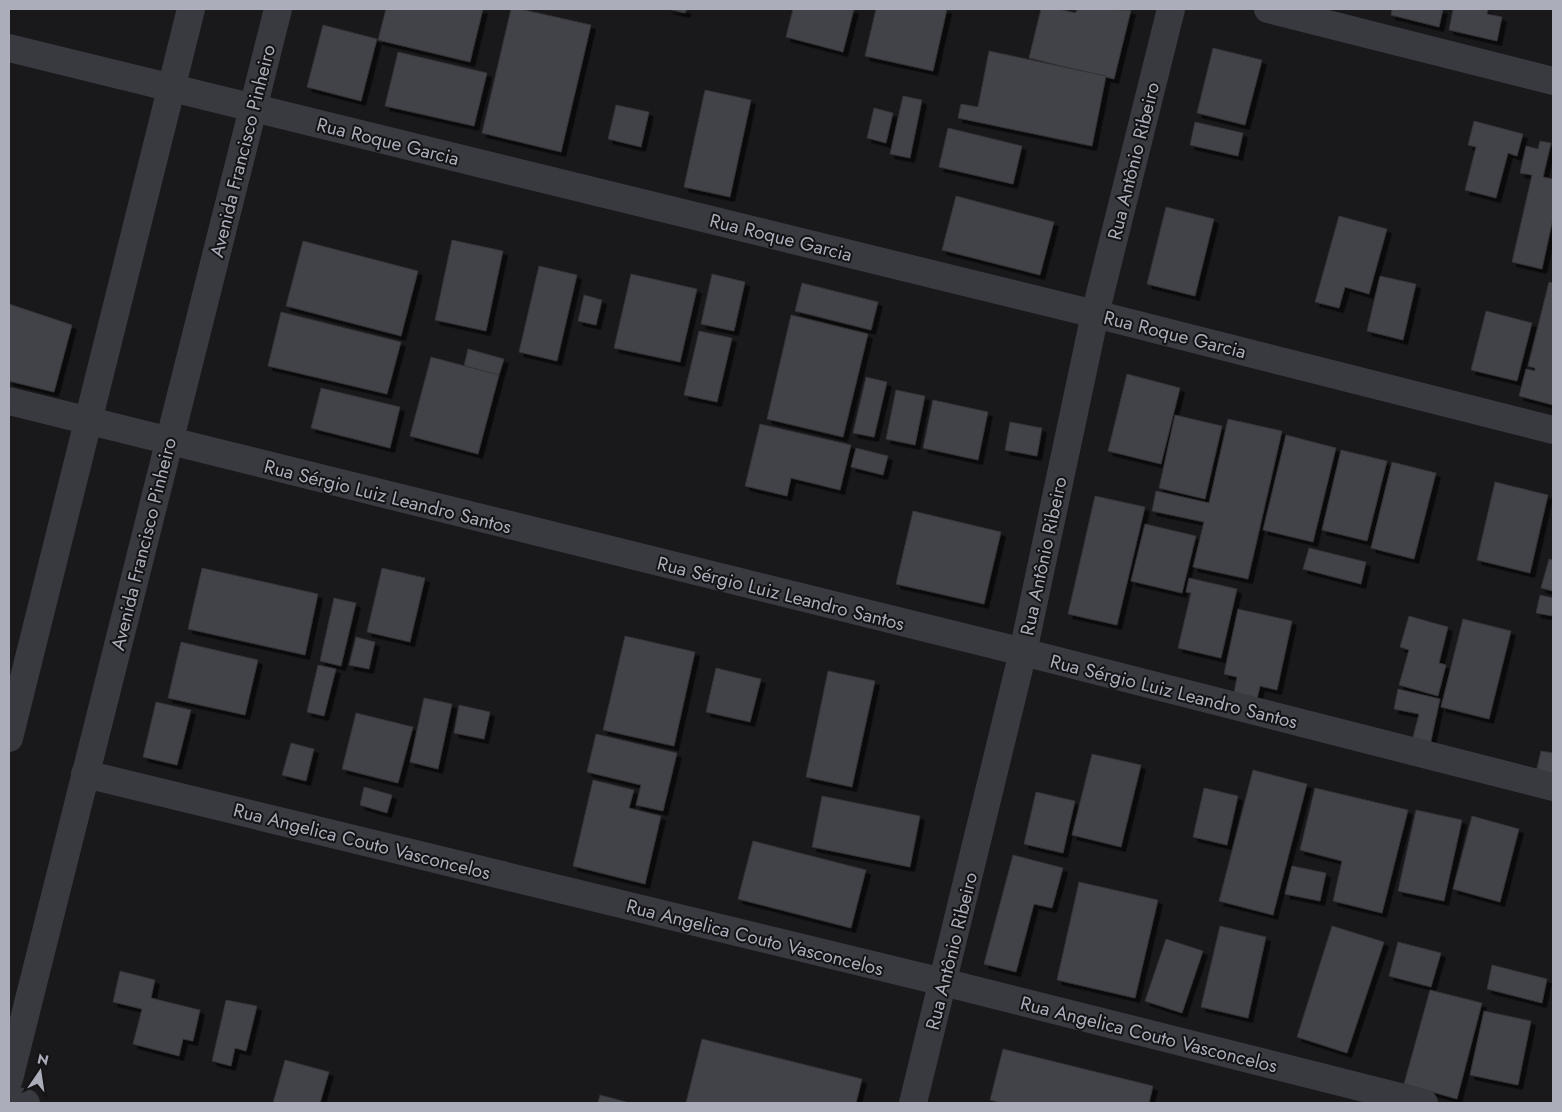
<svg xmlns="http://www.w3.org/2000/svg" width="1562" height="1112" font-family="Jost,sans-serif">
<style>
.building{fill:#434348;stroke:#333237;filter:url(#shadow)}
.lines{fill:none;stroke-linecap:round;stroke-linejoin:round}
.minor{stroke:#393a40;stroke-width:28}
.labels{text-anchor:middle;stroke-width:4;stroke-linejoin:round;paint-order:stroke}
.street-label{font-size:19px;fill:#abaeba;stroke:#141316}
</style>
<defs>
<filter id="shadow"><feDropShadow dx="4.5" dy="4.5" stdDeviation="0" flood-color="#0009"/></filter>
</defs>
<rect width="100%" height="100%" fill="#19181b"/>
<g class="building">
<path d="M 386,9 L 483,9 L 470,62 L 378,40 Z"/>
<path d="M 511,9 L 520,9 L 591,25 L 561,152 L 482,133 Z"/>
<path d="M 668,9 L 687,9 L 685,13 Z"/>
<path d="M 793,9 L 854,9 L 843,52 L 786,37 Z"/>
<path d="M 876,9 L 947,9 L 933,71 L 865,56 Z"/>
<path d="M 1041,9 L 1059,9 L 1075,13 L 1078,9 L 1131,10 L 1114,79 L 1029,58 Z"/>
<path d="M 1392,9 L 1443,9 L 1439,27 L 1391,15 Z"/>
<path d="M 1453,9 L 1488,9 L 1487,14 L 1502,17 L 1497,41 L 1449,30 Z"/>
<path d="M 323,25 L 377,39 L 361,101 L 307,87 Z"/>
<path d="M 1213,48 L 1262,60 L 1245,125 L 1197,113 Z"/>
<path d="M 989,51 L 1106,76 L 1092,146 L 958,118 L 961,104 L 978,107 Z"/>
<path d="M 398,52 L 487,73 L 474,126 L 385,106 Z"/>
<path d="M 705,90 L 751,100 L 730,197 L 684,187 Z"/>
<path d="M 903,96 L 922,100 L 910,158 L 890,154 Z"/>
<path d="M 616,105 L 649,112 L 641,147 L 608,139 Z"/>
<path d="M 874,108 L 893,113 L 886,143 L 867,138 Z"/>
<path d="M 1474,121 L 1523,134 L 1517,156 L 1508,153 L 1496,198 L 1465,190 L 1476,147 L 1468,145 Z"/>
<path d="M 1195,122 L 1243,133 L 1238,156 L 1190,145 Z"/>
<path d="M 948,128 L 1022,146 L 1013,184 L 939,167 Z"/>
<path d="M 1540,141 L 1551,143 L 1543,177 L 1553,179 L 1553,218 L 1542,269 L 1512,262 L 1532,175 L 1520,173 L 1526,146 L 1538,149 Z"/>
<path d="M 956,196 L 1054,222 L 1040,275 L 942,250 Z"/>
<path d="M 1166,207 L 1214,219 L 1195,296 L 1147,284 Z"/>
<path d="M 1339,216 L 1387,229 L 1369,294 L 1345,287 L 1339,308 L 1315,302 Z"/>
<path d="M 452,240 L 503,251 L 486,331 L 435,320 Z"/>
<path d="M 303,241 L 418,271 L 401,336 L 286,306 Z"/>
<path d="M 539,266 L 577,275 L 557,361 L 519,352 Z"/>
<path d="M 631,274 L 697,289 L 680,362 L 614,348 Z"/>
<path d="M 712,274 L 745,282 L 734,331 L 701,324 Z"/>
<path d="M 1380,276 L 1416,284 L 1403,340 L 1367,331 Z"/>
<path d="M 1549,282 L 1553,283 L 1553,405 L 1519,396 L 1526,369 L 1535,371 L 1535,368 L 1528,366 Z"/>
<path d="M 802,283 L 878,302 L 871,330 L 795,311 Z"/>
<path d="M 584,295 L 602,300 L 596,325 L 578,321 Z"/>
<path d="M 9,304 L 72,325 L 54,392 L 9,381 Z"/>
<path d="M 1486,311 L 1532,323 L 1517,381 L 1471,370 Z"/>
<path d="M 281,312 L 401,342 L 387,394 L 268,366 Z"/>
<path d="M 791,315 L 868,334 L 843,437 L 767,419 Z"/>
<path d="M 699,331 L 732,338 L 717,402 L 684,395 Z"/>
<path d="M 468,349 L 504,359 L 499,375 L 464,366 Z"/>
<path d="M 431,357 L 499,375 L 478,454 L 410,436 Z"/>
<path d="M 1127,374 L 1180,388 L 1161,464 L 1108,451 Z"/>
<path d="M 866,377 L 887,382 L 874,437 L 853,433 Z"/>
<path d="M 321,388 L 400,407 L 390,448 L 311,428 Z"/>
<path d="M 896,390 L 925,396 L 915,445 L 886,439 Z"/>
<path d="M 933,400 L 988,412 L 978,460 L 923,448 Z"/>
<path d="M 1175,415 L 1222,426 L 1205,499 L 1159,488 Z"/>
<path d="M 1228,419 L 1282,431 L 1248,579 L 1193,567 L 1204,522 L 1152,511 L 1156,491 L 1209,503 Z"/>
<path d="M 1010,422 L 1042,428 L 1037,456 L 1005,450 Z"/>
<path d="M 760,424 L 851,445 L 840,490 L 791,478 L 787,496 L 745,486 Z"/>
<path d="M 1286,435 L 1336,448 L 1313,542 L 1263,530 Z"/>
<path d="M 856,448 L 888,456 L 883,475 L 851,467 Z"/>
<path d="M 1341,450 L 1387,461 L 1367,541 L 1322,530 Z"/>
<path d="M 1392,462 L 1436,473 L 1414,559 L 1371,548 Z"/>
<path d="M 1495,482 L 1548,495 L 1530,573 L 1477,560 Z"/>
<path d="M 1095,496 L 1145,507 L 1117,625 L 1068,614 Z"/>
<path d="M 913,511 L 1001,532 L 984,604 L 896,584 Z"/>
<path d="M 1145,524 L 1196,536 L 1182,593 L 1131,581 Z"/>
<path d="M 1309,548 L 1366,562 L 1361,584 L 1303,569 Z"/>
<path d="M 1549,559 L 1553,560 L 1553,591 L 1541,588 Z"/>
<path d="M 202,568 L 318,594 L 305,655 L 188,629 Z"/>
<path d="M 382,568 L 425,578 L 410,642 L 367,632 Z"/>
<path d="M 1189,578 L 1237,589 L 1221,658 L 1178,648 L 1191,593 L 1186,592 Z"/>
<path d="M 1540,595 L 1553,598 L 1553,616 L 1536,613 Z"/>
<path d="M 334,598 L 356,603 L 341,666 L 320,661 Z"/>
<path d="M 1238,609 L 1292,621 L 1277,690 L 1260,686 L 1256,703 L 1233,698 L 1237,677 L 1224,674 Z"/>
<path d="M 1409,616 L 1448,627 L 1439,663 L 1446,665 L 1438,696 L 1399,685 L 1409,650 L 1400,647 Z"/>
<path d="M 1463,619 L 1511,631 L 1489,719 L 1441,707 Z"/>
<path d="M 625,636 L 695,652 L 674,746 L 603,730 Z"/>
<path d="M 356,637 L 375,642 L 369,669 L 349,665 Z"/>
<path d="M 181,642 L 258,660 L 245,715 L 168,698 Z"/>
<path d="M 318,665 L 336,669 L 324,716 L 307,712 Z"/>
<path d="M 716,668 L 761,679 L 750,722 L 706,712 Z"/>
<path d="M 828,671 L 875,681 L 852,787 L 806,777 Z"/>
<path d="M 1398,689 L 1440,699 L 1430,745 L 1412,741 L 1419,714 L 1394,709 Z"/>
<path d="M 424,698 L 452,704 L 438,769 L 410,762 Z"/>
<path d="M 156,702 L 191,710 L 177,765 L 143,757 Z"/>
<path d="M 459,705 L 490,712 L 484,739 L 454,733 Z"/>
<path d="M 356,713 L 413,727 L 398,783 L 342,769 Z"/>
<path d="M 596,734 L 677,753 L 663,811 L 636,805 L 641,785 L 587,772 Z"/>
<path d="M 291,743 L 314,749 L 306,781 L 282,775 Z"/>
<path d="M 1541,751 L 1553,753 L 1553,776 L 1536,772 Z"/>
<path d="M 1092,754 L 1141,765 L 1121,847 L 1072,835 Z"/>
<path d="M 1253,770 L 1307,784 L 1273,915 L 1219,901 Z"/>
<path d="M 593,780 L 634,790 L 629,808 L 661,816 L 645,884 L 573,866 Z"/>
<path d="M 364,787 L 392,795 L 387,813 L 360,805 Z"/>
<path d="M 1204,788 L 1238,796 L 1227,845 L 1193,837 Z"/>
<path d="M 1315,788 L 1408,810 L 1382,913 L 1333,901 L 1342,861 L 1300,850 Z"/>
<path d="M 1036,792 L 1075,801 L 1063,853 L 1024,844 Z"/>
<path d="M 822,796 L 920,816 L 910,867 L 812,847 Z"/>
<path d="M 1416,810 L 1462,820 L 1444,901 L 1398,891 Z"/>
<path d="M 1472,816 L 1519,829 L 1500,902 L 1453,889 Z"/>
<path d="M 753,841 L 866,870 L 851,928 L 738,899 Z"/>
<path d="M 1013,855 L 1063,868 L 1052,908 L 1034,904 L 1016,972 L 984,964 Z"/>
<path d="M 1292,866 L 1326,873 L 1320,901 L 1285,894 Z"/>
<path d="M 1079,882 L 1158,900 L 1135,998 L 1057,980 Z"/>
<path d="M 1220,926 L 1266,937 L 1248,1018 L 1201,1007 Z"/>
<path d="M 1332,926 L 1384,942 L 1347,1053 L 1297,1037 Z"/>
<path d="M 1166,939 L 1203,951 L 1182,1013 L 1145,1001 Z"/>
<path d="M 1398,942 L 1441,953 L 1431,987 L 1389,976 Z"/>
<path d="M 1492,965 L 1547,979 L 1542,1003 L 1487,989 Z"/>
<path d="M 120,971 L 155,980 L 151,998 L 200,1010 L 193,1041 L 183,1039 L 179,1056 L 133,1044 L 142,1009 L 113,1002 Z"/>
<path d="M 1430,990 L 1482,1003 L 1457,1099 L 1404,1084 Z"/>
<path d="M 226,1000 L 257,1006 L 246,1051 L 235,1048 L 231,1066 L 212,1061 Z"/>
<path d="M 1484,1011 L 1531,1021 L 1518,1085 L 1470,1075 Z"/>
<path d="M 702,1039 L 862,1079 L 856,1103 L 686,1103 Z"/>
<path d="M 1003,1049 L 1153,1086 L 1149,1103 L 1002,1103 L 990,1100 Z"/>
<path d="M 285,1060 L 329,1072 L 320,1103 L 273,1103 Z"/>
<path d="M 600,1095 L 630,1103 L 598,1103 Z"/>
</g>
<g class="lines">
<g class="minor">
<path d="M 1268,9 L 1553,81"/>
<path d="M 9,48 L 1095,314 L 1553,430"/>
<path d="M 9,401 L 1023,652 L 1553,787"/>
<path d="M 9,738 L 191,9"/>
<path d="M 85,774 L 943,982 L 1424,1103"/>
<path d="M 9,1079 L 278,9"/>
<path d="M 9,1099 L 26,1103"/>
<path d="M 913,1103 L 1023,652 L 1095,314 L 1171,9"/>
</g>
</g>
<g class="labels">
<g class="street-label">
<text transform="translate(388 141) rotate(14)" y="7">Rua Roque Garcia</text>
<text transform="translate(242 151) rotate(-76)" y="7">Avenida Francisco Pinheiro</text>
<text transform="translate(1133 161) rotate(-76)" y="7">Rua Antônio Ribeiro</text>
<text transform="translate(781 237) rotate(14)" y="7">Rua Roque Garcia</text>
<text transform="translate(1175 334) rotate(14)" y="7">Rua Roque Garcia</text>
<text transform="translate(388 496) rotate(14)" y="7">Rua Sérgio Luiz Leandro Santos</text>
<text transform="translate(143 544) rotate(-76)" y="7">Avenida Francisco Pinheiro</text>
<text transform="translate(1043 556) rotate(-78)" y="7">Rua Antônio Ribeiro</text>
<text transform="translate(781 593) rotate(14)" y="7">Rua Sérgio Luiz Leandro Santos</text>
<text transform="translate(1174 691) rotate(14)" y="7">Rua Sérgio Luiz Leandro Santos</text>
<text transform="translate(362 841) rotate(14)" y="7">Rua Angelica Couto Vasconcelos</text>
<text transform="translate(755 937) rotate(14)" y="7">Rua Angelica Couto Vasconcelos</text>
<text transform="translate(951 951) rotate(-76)" y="7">Rua Antônio Ribeiro</text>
<text transform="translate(1149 1034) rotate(14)" y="7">Rua Angelica Couto Vasconcelos</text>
</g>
</g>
<rect width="1562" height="1112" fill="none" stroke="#abaeba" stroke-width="20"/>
<g transform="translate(40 1072) rotate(13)" stroke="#141316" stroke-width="4" paint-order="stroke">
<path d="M0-4L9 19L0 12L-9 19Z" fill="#abaeba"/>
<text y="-8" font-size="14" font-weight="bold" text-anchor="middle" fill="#abaeba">N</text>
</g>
</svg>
